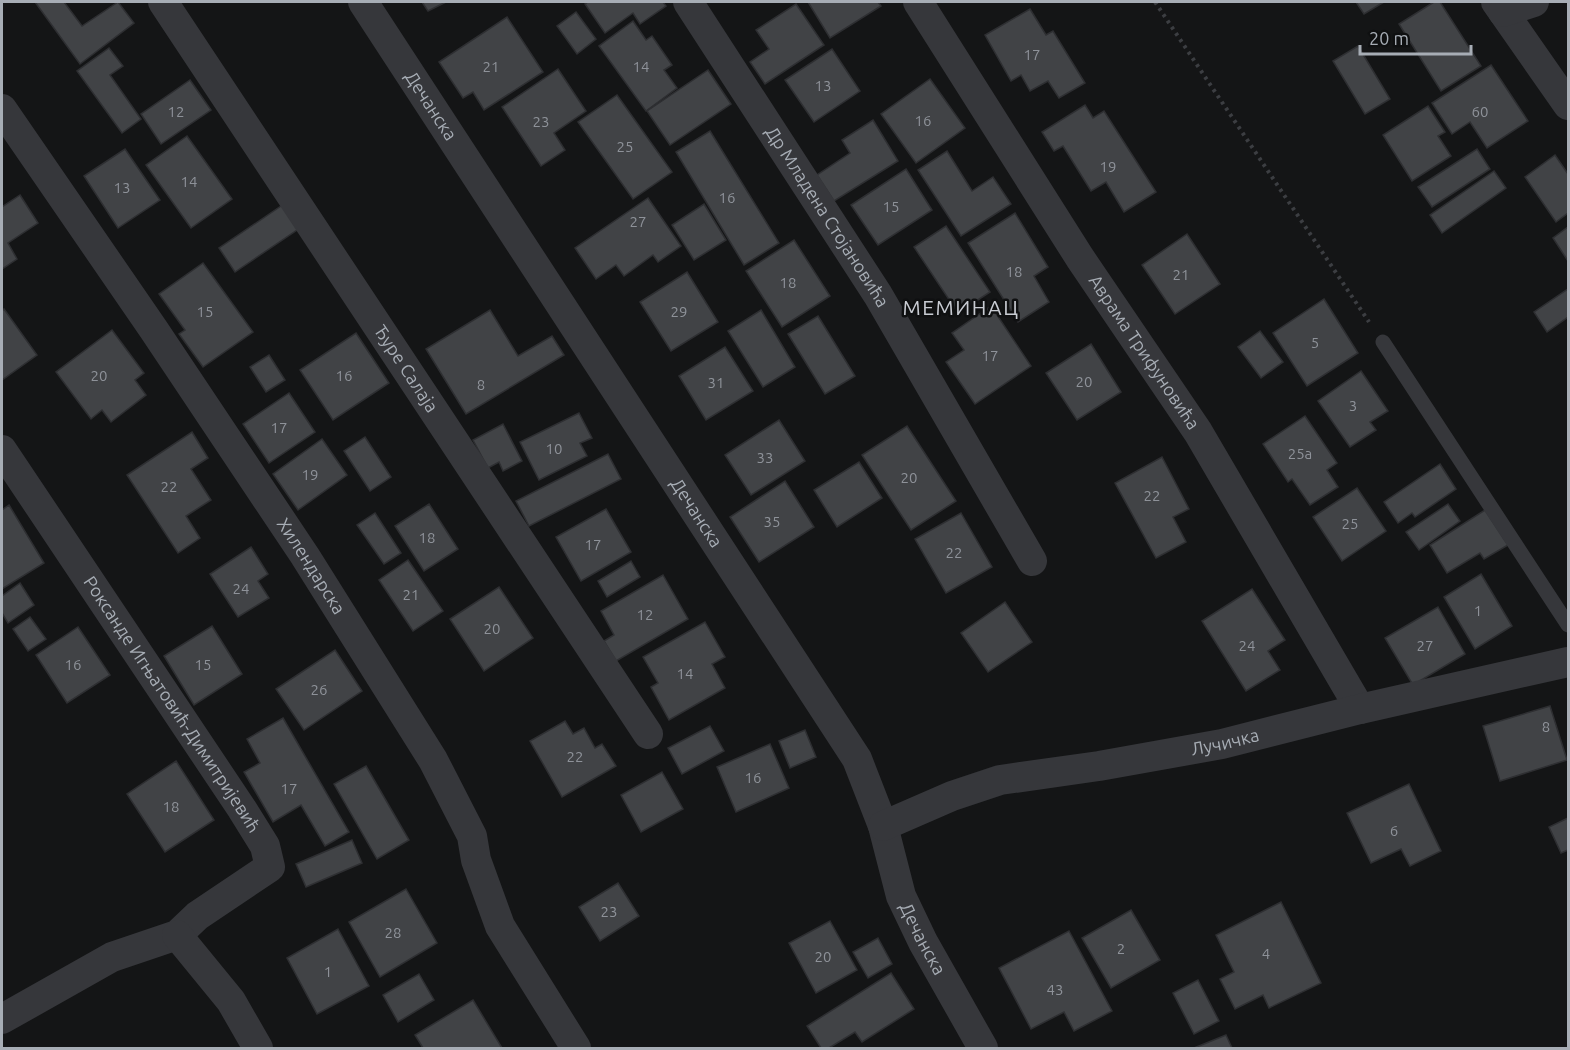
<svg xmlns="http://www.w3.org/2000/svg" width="1570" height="1050" font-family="Ubuntu,sans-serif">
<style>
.building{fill:#414346;stroke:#2e2f32;stroke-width:1.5}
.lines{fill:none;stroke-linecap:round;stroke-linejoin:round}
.path{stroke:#3c3e42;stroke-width:4;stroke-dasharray:3 4.5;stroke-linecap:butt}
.lane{stroke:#36373b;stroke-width:15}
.street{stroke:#36373b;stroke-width:30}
.labels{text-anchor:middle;stroke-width:5;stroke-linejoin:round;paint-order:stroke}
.number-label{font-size:15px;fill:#8e9299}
.street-label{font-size:18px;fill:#a7adb5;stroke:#0f1011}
.quarter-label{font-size:21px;letter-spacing:1.5px;fill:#c8cbd2;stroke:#0f1011}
</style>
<rect width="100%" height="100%" fill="#141516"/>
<g class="building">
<path d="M 35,2 L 64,2 L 82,26 L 118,2 L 134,23 L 80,64 Z"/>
<path d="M 422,2 L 446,2 L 428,11 Z"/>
<path d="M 588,2 L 663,2 L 666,6 L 640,24 L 633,13 L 605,33 L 585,4 Z"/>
<path d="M 808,2 L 878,2 L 881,6 L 830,38 Z"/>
<path d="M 1356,2 L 1384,2 L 1364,14 Z"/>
<path d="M 1434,2 L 1440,2 L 1481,66 L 1441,91 L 1399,24 Z"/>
<path d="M 796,4 L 824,45 L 765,84 L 750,62 L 769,49 L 756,30 Z"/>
<path d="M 1030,9 L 1046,35 L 1053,31 L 1085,83 L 1059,98 L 1048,81 L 1030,91 L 1021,75 L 1011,81 L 985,35 Z"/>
<path d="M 576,12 L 596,39 L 577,54 L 557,26 Z"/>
<path d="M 507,17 L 543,72 L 484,110 L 473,92 L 463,98 L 439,62 Z"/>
<path d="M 633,21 L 646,40 L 652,36 L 672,65 L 664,70 L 677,88 L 646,111 L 599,46 Z"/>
<path d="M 1358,46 L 1390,99 L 1365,114 L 1333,61 Z"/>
<path d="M 109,48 L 123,66 L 110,75 L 141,119 L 122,133 L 77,71 Z"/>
<path d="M 832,49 L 860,91 L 814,122 L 785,80 Z"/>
<path d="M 1491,65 L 1528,121 L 1487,148 L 1470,122 L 1452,134 L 1432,103 Z"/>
<path d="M 558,69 L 586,111 L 554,133 L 565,150 L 541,166 L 502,107 Z"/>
<path d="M 708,70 L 731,104 L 670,145 L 647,111 Z"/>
<path d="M 930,79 L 965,128 L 916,163 L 881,114 Z"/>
<path d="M 190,80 L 211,110 L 161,144 L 141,114 Z"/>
<path d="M 617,95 L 672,172 L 633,199 L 578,122 Z"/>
<path d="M 1085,105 L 1093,118 L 1104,111 L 1156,192 L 1124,212 L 1106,182 L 1091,191 L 1063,146 L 1054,151 L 1042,132 Z"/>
<path d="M 1428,106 L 1445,132 L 1438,136 L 1451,156 L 1412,181 L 1383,135 Z"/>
<path d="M 873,120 L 898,161 L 834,201 L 817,175 L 850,153 L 842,140 Z"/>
<path d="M 710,131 L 779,243 L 744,265 L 676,152 Z"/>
<path d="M 187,136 L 232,199 L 191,228 L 146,165 Z"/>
<path d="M 125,149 L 160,200 L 118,228 L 84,176 Z"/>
<path d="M 1477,149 L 1490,169 L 1432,207 L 1418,187 Z"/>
<path d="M 947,151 L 972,191 L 993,177 L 1011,204 L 961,236 L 918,170 Z"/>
<path d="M 1555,155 L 1568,174 L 1568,213 L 1556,222 L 1525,177 Z"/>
<path d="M 906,169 L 932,210 L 878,245 L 851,205 Z"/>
<path d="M 1494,171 L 1506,188 L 1442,233 L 1430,215 Z"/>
<path d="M 20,195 L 38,223 L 8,243 L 17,259 L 2,269 L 2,207 Z"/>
<path d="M 648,198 L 681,246 L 658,262 L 653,255 L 624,276 L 616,265 L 596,279 L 575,248 Z"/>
<path d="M 284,204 L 300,228 L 235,272 L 219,248 Z"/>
<path d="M 704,204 L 726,240 L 694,260 L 672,225 Z"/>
<path d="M 1015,213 L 1048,267 L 1034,276 L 1049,302 L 1018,322 L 968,243 Z"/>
<path d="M 946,226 L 990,292 L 958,313 L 914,247 Z"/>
<path d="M 1568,227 L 1568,261 L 1553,238 Z"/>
<path d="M 1187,234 L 1220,284 L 1175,314 L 1142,265 Z"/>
<path d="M 794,240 L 830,296 L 782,327 L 746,271 Z"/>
<path d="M 203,263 L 253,332 L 203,367 L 179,334 L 185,330 L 159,294 Z"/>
<path d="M 687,272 L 718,322 L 671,351 L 640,302 Z"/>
<path d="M 1568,289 L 1568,317 L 1547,332 L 1534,312 Z"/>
<path d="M 1324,299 L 1358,353 L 1307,386 L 1273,333 Z"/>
<path d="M 991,306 L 1031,366 L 975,404 L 946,362 L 964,350 L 952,333 Z"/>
<path d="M 4,309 L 37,355 L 2,380 L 2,311 Z"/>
<path d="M 490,310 L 518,356 L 552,336 L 564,355 L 466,414 L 426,349 Z"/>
<path d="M 761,310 L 795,367 L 763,387 L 728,331 Z"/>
<path d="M 818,316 L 855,376 L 825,394 L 788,334 Z"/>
<path d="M 112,330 L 144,373 L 135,380 L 146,395 L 111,422 L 102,410 L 91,419 L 56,372 Z"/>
<path d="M 1260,331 L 1283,362 L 1261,378 L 1238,347 Z"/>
<path d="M 356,333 L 389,383 L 333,420 L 300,370 Z"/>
<path d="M 1091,344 L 1121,392 L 1077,420 L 1046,373 Z"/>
<path d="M 725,347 L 753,391 L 706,420 L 679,376 Z"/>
<path d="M 269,355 L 285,380 L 266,392 L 250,367 Z"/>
<path d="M 1361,371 L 1388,411 L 1370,422 L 1376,430 L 1350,447 L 1318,401 Z"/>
<path d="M 289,393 L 315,432 L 269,463 L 243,424 Z"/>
<path d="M 579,413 L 592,438 L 580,443 L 587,456 L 539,480 L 520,442 Z"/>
<path d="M 1305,416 L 1337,463 L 1327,470 L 1338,487 L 1310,505 L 1292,479 L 1288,482 L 1263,444 Z"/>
<path d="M 779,420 L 805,461 L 751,495 L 725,455 Z"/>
<path d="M 503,424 L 522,461 L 503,471 L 499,462 L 488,468 L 473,440 Z"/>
<path d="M 907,426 L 956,501 L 911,530 L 862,455 Z"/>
<path d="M 192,432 L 208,458 L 191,469 L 211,500 L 186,516 L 200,538 L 178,553 L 127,475 Z"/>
<path d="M 365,437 L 391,477 L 370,491 L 344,451 Z"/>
<path d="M 322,439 L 347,475 L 298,510 L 273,474 Z"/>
<path d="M 608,454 L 621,479 L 529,526 L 516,501 Z"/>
<path d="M 1162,457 L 1189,509 L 1173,517 L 1186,542 L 1156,558 L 1115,483 Z"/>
<path d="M 859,462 L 882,498 L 837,527 L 814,490 Z"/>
<path d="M 1440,464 L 1456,489 L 1415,517 L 1412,513 L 1398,523 L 1384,502 Z"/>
<path d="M 785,481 L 814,527 L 759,562 L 730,517 Z"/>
<path d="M 1357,488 L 1386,531 L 1342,561 L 1313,517 Z"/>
<path d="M 429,504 L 458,549 L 424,571 L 395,526 Z"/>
<path d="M 1448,504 L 1460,521 L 1419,550 L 1406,532 Z"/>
<path d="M 9,505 L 44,563 L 2,589 L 2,510 Z"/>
<path d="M 606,509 L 631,552 L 581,581 L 556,537 Z"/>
<path d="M 1485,510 L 1508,545 L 1484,559 L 1480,553 L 1447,573 L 1430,545 Z"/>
<path d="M 375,513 L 401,553 L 384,564 L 357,525 Z"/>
<path d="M 961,513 L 992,567 L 946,593 L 915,539 Z"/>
<path d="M 251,547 L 268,574 L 258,581 L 269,598 L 238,617 L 210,574 Z"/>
<path d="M 408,560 L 443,611 L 413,631 L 379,580 Z"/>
<path d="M 631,561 L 640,577 L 607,597 L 598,581 Z"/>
<path d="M 1481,574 L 1512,626 L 1475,649 L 1444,597 Z"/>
<path d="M 663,575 L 688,619 L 616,661 L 604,641 L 614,635 L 601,611 Z"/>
<path d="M 20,583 L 34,605 L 8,623 L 2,613 L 2,596 Z"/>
<path d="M 499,587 L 533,638 L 484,671 L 450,619 Z"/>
<path d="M 1252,589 L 1285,640 L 1268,651 L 1280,670 L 1246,691 L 1202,621 Z"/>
<path d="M 1005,602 L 1032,642 L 988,672 L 961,633 Z"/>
<path d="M 1438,607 L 1465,654 L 1413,685 L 1385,638 Z"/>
<path d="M 30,617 L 46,639 L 28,651 L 13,629 Z"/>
<path d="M 705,622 L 725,657 L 712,664 L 725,688 L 669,720 L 651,687 L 658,683 L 643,657 Z"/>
<path d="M 212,626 L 242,674 L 194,705 L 164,656 Z"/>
<path d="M 78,627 L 110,675 L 67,703 L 36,655 Z"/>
<path d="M 335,650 L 362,691 L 304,730 L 276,689 Z"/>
<path d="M 1550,706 L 1567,760 L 1500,781 L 1483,726 Z"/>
<path d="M 283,718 L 349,832 L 325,846 L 301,805 L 273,822 L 244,772 L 260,763 L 247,739 Z"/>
<path d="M 565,721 L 573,734 L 584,728 L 595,748 L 602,744 L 616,766 L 562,797 L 530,741 Z"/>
<path d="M 710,726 L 724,751 L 682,774 L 668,748 Z"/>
<path d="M 805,730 L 816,757 L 790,768 L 779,741 Z"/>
<path d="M 770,744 L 789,788 L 736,812 L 717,767 Z"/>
<path d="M 176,761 L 214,820 L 165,852 L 127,794 Z"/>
<path d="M 366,766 L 409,840 L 377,859 L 334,784 Z"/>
<path d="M 662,772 L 683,809 L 641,832 L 621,795 Z"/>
<path d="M 1409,784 L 1441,851 L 1410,866 L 1401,849 L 1371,863 L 1347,813 Z"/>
<path d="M 1568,818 L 1568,850 L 1561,853 L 1549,827 Z"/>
<path d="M 352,840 L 362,863 L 306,887 L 296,864 Z"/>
<path d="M 618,883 L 639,916 L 600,941 L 579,907 Z"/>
<path d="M 406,889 L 437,943 L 380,977 L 349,922 Z"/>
<path d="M 1281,902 L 1321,983 L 1269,1008 L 1263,995 L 1235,1009 L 1220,979 L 1234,972 L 1216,935 Z"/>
<path d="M 1131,910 L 1160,960 L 1111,988 L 1082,938 Z"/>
<path d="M 830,921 L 857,970 L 816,993 L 789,943 Z"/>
<path d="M 338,929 L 369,986 L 317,1014 L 287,958 Z"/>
<path d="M 1069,931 L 1112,1011 L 1074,1031 L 1064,1012 L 1031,1029 L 999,968 Z"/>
<path d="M 878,938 L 892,964 L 868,978 L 853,952 Z"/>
<path d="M 891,973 L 914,1009 L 862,1042 L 855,1032 L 829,1048 L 821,1048 L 807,1026 Z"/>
<path d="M 419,974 L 434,1000 L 398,1022 L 383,995 Z"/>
<path d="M 1198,980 L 1219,1021 L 1194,1034 L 1173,993 Z"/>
<path d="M 473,1000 L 502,1048 L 423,1048 L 415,1035 Z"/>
<path d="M 1226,1035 L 1232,1048 L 1194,1048 Z"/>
</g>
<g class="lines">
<path class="path" d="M 1155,2 L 1369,322"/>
<path class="lane" d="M 1383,342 L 1568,625"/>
<g class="street">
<path id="s1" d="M 163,2 L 648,734"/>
<path id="s2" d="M 363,2 L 857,759 L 883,826 L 901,896 L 923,942 L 983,1048"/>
<path id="s3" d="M 688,2 L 878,295 L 1032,561"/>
<path id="s4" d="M 918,2 L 1080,258 L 1198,432 L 1360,709"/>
<path d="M 1496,2 L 1568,105"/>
<path d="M 1503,12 L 1534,2"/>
<path id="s5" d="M 2,109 L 154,330 L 305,556 L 433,760 L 472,836 L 476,860 L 500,926 L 576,1048"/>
<path id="s6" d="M 2,450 L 242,809 L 265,846 L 270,867 L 197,916 L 177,935 L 112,957 L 2,1019"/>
<path id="s7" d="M 883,826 L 952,796 L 1000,780 L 1099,766 L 1222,744 L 1360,709 L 1568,662"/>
<path d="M 177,935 L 231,1001 L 258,1048"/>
</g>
</g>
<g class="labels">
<g class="number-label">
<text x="1032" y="60">17</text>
<text x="491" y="72">21</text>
<text x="641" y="72">14</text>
<text x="823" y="91">13</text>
<text x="176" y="117">12</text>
<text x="1480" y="117">60</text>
<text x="923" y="126">16</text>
<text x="541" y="127">23</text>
<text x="625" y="152">25</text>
<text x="1108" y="172">19</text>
<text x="189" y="187">14</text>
<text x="122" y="193">13</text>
<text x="727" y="203">16</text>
<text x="891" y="212">15</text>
<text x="638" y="227">27</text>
<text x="1014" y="277">18</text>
<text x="1181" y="280">21</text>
<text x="788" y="288">18</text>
<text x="205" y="317">15</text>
<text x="679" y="317">29</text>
<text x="1315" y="348">5</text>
<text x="990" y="361">17</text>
<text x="99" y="381">20</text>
<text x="344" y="381">16</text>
<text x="1084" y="387">20</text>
<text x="716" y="388">31</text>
<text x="481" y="390">8</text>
<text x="1353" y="411">3</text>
<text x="279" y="433">17</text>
<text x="554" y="454">10</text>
<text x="1300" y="459">25a</text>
<text x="765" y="463">33</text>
<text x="310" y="480">19</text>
<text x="909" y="483">20</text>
<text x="169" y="492">22</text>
<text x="1152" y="501">22</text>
<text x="772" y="527">35</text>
<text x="1350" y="529">25</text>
<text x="427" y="543">18</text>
<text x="593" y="550">17</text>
<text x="954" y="558">22</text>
<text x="241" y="594">24</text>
<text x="411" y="600">21</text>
<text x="1478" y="616">1</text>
<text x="645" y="620">12</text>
<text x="492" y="634">20</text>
<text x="1247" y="651">24</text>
<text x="1425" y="651">27</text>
<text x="73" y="670">16</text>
<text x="203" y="670">15</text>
<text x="685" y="679">14</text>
<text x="319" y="695">26</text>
<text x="1546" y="732">8</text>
<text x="575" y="762">22</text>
<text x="753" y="783">16</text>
<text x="289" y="794">17</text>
<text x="171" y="812">18</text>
<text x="1394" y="836">6</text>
<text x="609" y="917">23</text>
<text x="393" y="938">28</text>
<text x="1121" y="954">2</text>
<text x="1266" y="959">4</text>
<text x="823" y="962">20</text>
<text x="328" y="977">1</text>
<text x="1055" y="995">43</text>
</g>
<g class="street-label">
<text dy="6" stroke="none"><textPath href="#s2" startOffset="124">Дечанска</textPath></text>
<text dy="6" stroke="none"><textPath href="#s3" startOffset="256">Др Младена Стојановића</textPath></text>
<text dy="6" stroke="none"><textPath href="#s4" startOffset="417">Аврама Трифуновића</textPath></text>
<text dy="6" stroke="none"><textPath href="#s1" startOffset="440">Ђуре Салаја</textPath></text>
<text dy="6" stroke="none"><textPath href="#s2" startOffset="610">Дечанска</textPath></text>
<text dy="6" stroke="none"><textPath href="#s5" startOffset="552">Хилендарска</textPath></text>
<text dy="6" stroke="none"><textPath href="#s6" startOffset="306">Роксанде Игњатовић-Димитријевић</textPath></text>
<text dy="6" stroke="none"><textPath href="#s7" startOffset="354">Лучичка</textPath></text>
<text dy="6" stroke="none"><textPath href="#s2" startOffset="1096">Дечанска</textPath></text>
</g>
<g class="quarter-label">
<text x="961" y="315">МЕМИНАЦ</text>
</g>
</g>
<rect width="1570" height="1050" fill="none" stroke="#a7adb5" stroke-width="6"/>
<path d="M1360 45v9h111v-9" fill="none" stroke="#a7adb5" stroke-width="3"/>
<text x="1369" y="45" font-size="18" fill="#a7adb5" stroke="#0f1011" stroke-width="4.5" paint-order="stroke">20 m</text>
</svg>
